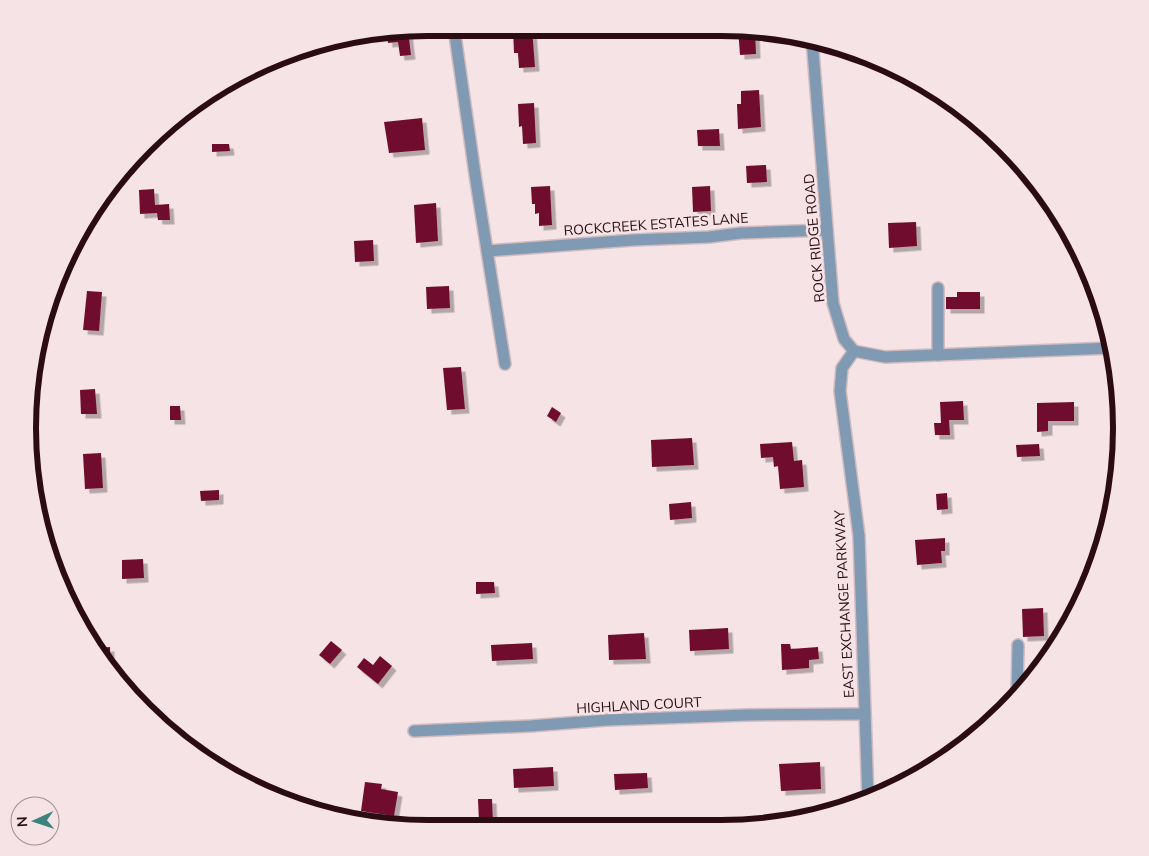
<svg xmlns="http://www.w3.org/2000/svg" width="1149" height="856" font-family="Mulish,sans-serif">
<style>
.building{fill:#6f112f;filter:url(#shadow)}
.lines{fill:none;stroke-linecap:round;stroke-linejoin:round}
.minor-casing{stroke:#d1bcbf;stroke-width:14}
.minor{stroke:#819ab3;stroke-width:11}
.labels{text-anchor:middle;stroke-width:5;stroke-linejoin:round;paint-order:stroke}
.street-label{font-size:14px;fill:#2b0c13;stroke:#f5e3e5}
.rim{fill:none;stroke:#2b0c13;stroke-width:6}
</style>
<defs>
<filter id="shadow"><feDropShadow dx="4.5" dy="4.5" stdDeviation="0" flood-color="#0004"/></filter>
</defs>
<rect width="100%" height="100%" fill="#f5e3e5"/>
<g class="building">
<path d="M 532,28 L 535,67 L 519,68 L 518,53 L 514,53 L 513,29 Z"/>
<path d="M 738,28 L 755,30 L 756,54 L 740,55 Z"/>
<path d="M 408,30 L 411,55 L 400,56 L 398,42 L 388,43 L 387,33 Z"/>
<path d="M 759,90 L 761,127 L 738,129 L 737,104 L 741,104 L 741,91 Z"/>
<path d="M 534,103 L 536,143 L 523,144 L 522,126 L 519,127 L 518,104 Z"/>
<path d="M 422,118 L 425,150 L 389,153 L 384,122 Z"/>
<path d="M 719,129 L 720,146 L 698,146 L 697,130 Z"/>
<path d="M 212,144 L 229,144 L 230,151 L 212,152 Z"/>
<path d="M 766,165 L 767,182 L 747,183 L 746,166 Z"/>
<path d="M 550,186 L 552,225 L 539,226 L 539,213 L 535,214 L 535,204 L 532,204 L 531,187 Z"/>
<path d="M 710,186 L 711,211 L 693,212 L 692,187 Z"/>
<path d="M 154,189 L 155,205 L 169,204 L 170,220 L 158,220 L 157,213 L 140,214 L 139,190 Z"/>
<path d="M 436,203 L 438,241 L 416,243 L 414,205 Z"/>
<path d="M 916,222 L 917,246 L 889,248 L 888,223 Z"/>
<path d="M 373,240 L 374,261 L 355,262 L 354,241 Z"/>
<path d="M 449,286 L 450,308 L 427,309 L 426,287 Z"/>
<path d="M 87,291 L 102,292 L 99,331 L 83,330 Z"/>
<path d="M 957,292 L 980,292 L 980,309 L 946,309 L 946,297 L 957,297 Z"/>
<path d="M 461,367 L 465,409 L 447,410 L 443,368 Z"/>
<path d="M 95,389 L 97,414 L 81,414 L 80,390 Z"/>
<path d="M 963,401 L 964,420 L 949,420 L 950,435 L 935,435 L 934,423 L 941,423 L 940,402 Z"/>
<path d="M 1074,402 L 1074,421 L 1048,421 L 1048,431 L 1037,432 L 1037,403 Z"/>
<path d="M 170,406 L 180,406 L 181,420 L 170,420 Z"/>
<path d="M 552,407 L 561,413 L 556,422 L 547,416 Z"/>
<path d="M 692,438 L 694,465 L 652,467 L 651,440 Z"/>
<path d="M 792,442 L 794,461 L 802,460 L 804,487 L 780,489 L 778,466 L 774,467 L 773,457 L 761,458 L 760,444 Z"/>
<path d="M 1039,444 L 1040,456 L 1017,457 L 1016,445 Z"/>
<path d="M 101,453 L 103,488 L 85,489 L 83,454 Z"/>
<path d="M 219,490 L 219,500 L 201,501 L 200,491 Z"/>
<path d="M 947,493 L 948,509 L 937,510 L 936,494 Z"/>
<path d="M 691,502 L 692,518 L 670,520 L 669,504 Z"/>
<path d="M 945,538 L 945,551 L 941,551 L 942,563 L 917,565 L 915,540 Z"/>
<path d="M 143,559 L 144,578 L 122,579 L 122,560 Z"/>
<path d="M 476,582 L 494,582 L 495,593 L 476,594 Z"/>
<path d="M 1043,608 L 1044,636 L 1023,637 L 1022,609 Z"/>
<path d="M 728,628 L 729,649 L 690,651 L 689,630 Z"/>
<path d="M 644,633 L 646,659 L 609,660 L 608,635 Z"/>
<path d="M 331,641 L 342,650 L 330,664 L 319,655 Z"/>
<path d="M 532,643 L 533,659 L 492,661 L 491,645 Z"/>
<path d="M 781,644 L 790,644 L 791,649 L 818,647 L 819,659 L 809,660 L 809,668 L 782,670 Z"/>
<path d="M 110,647 L 111,673 L 97,648 Z"/>
<path d="M 380,656 L 392,666 L 378,684 L 357,667 L 364,658 L 373,665 Z"/>
<path d="M 820,762 L 821,789 L 781,791 L 779,764 Z"/>
<path d="M 553,767 L 554,786 L 514,788 L 513,769 Z"/>
<path d="M 647,773 L 648,788 L 615,790 L 614,774 Z"/>
<path d="M 365,782 L 382,784 L 381,789 L 398,792 L 394,816 L 361,811 Z"/>
<path d="M 478,799 L 492,799 L 493,822 L 479,822 Z"/>
</g>
<g class="lines">
<g class="minor-casing">
<g id="minor">
<path d="M 454,28 L 476,181 L 505,364"/>
<path d="M 812,39 L 833,303 L 844,339 L 854,351 L 885,357 L 1112,348"/>
<path d="M 488,251 L 633,240 L 709,237 L 741,233 L 827,230"/>
<path d="M 854,351 L 842,368 L 840,391 L 859,536 L 868,800"/>
<path d="M 938,355 L 938,288"/>
<path d="M 1017,697 L 1018,645"/>
<path d="M 414,731 L 530,726 L 607,720 L 747,715 L 865,714"/>
</g>
</g>
<use href="#minor" class="minor"/>
</g>
<g class="labels">
<g class="street-label">
<text transform="translate(656 224) rotate(-4)" y="5">ROCKCREEK ESTATES LANE</text>
<text transform="translate(814 238) rotate(-95)" y="5">ROCK RIDGE ROAD</text>
<text transform="translate(844 604) rotate(-93)" y="5">EAST EXCHANGE PARKWAY</text>
<text transform="translate(639 705) rotate(-3)" y="5">HIGHLAND COURT</text>
</g>
</g>
<path d="M0 0H1149V856H0ZM428 36H721A392 392 0 0 1 1113 428V428A392 392 0 0 1 721 820H428A392 392 0 0 1 36 428V428A392 392 0 0 1 428 36Z" fill="#f5e3e5" fill-rule="evenodd"/>
<path class="rim" d="M428 36H721A392 392 0 0 1 1113 428V428A392 392 0 0 1 721 820H428A392 392 0 0 1 36 428V428A392 392 0 0 1 428 36Z"/>
<g transform="translate(35 821) rotate(267)"><circle r="24" fill="#f5e3e5" stroke="#a48d91"/>
<path d="M0-4L9 19L0 12L-9 19Z" fill="#3c837e"/>
<text y="-8" font-size="14" font-weight="bold" text-anchor="middle" fill="#2b0c13">N</text>
</g>
</svg>
